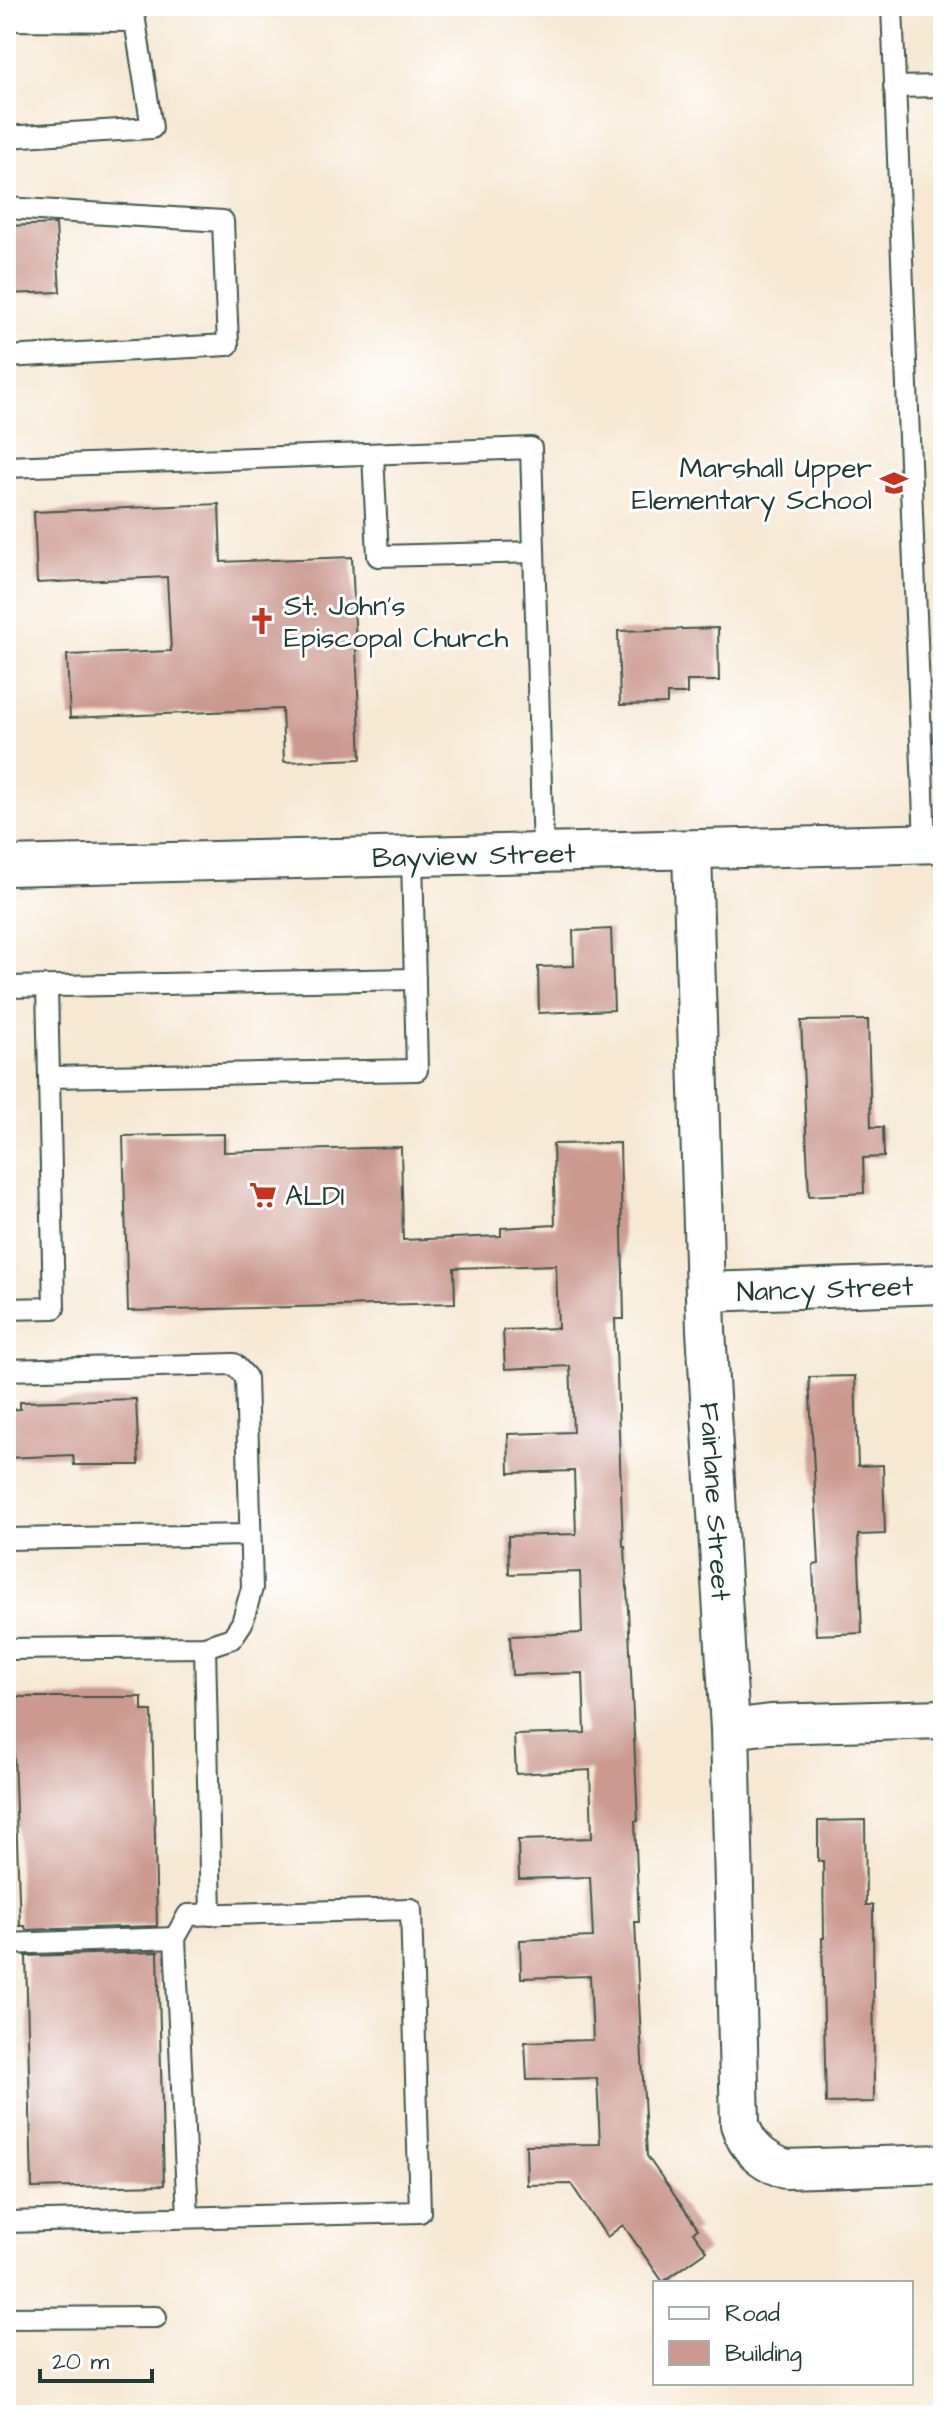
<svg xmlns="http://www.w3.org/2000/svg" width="949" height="2421" font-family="'Architects Daughter',sans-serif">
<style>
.building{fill:#cb998f}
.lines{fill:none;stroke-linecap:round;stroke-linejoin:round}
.service-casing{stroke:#3f574c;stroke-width:24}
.minor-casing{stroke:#3f574c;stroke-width:42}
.service{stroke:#fff;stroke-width:20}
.minor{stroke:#fff;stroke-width:38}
.labels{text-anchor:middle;stroke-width:6;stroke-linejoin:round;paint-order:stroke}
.poi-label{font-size:28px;fill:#1f3d34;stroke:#fff;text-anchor:start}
.street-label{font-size:28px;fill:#1f3d34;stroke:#fff}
</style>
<rect width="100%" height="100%" fill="#fff"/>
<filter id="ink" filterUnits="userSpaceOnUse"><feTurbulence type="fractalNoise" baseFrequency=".0125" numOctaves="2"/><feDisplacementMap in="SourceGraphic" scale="16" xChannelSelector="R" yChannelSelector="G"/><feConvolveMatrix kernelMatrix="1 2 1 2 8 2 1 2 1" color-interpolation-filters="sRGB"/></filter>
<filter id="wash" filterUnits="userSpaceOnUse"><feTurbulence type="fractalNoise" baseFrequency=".006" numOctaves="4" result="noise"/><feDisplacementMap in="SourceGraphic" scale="32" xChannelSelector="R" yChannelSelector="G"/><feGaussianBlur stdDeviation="1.8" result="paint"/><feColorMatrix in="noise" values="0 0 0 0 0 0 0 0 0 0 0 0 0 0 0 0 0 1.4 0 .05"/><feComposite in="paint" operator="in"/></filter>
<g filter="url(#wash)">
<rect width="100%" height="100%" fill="#f6e8d3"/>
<g id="blocks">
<g class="building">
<path d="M 56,224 L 60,292 L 6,294 L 6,226 Z"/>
<path d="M 219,504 L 221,562 L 352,557 L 361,759 L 284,762 L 282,709 L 70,718 L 67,655 L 171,651 L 167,577 L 37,583 L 34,512 Z"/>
<path d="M 718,628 L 719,681 L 687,681 L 687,694 L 667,694 L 667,704 L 620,705 L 618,631 Z"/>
<path d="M 611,929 L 614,1010 L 539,1013 L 538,967 L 574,966 L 573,931 Z"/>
<path d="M 868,1020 L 871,1127 L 883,1127 L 884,1157 L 863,1158 L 864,1193 L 809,1196 L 801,1021 Z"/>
<path d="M 224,1134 L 224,1152 L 401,1147 L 403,1240 L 501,1236 L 501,1228 L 555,1225 L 553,1144 L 620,1143 L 624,1319 L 615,1319 L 623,1546 L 625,1546 L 638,1821 L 635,1821 L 639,1922 L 635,1922 L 647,2156 L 698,2229 L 693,2232 L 707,2251 L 663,2282 L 623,2225 L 607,2237 L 571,2184 L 527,2185 L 526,2145 L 600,2144 L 597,2078 L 527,2080 L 525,2042 L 593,2040 L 590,1976 L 521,1978 L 520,1940 L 593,1937 L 590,1877 L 519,1879 L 518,1840 L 592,1838 L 590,1770 L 516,1774 L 514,1735 L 585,1733 L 583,1673 L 512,1675 L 510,1636 L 582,1633 L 580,1572 L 509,1574 L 508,1536 L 576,1534 L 574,1471 L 509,1473 L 508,1434 L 573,1432 L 570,1366 L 505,1369 L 503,1330 L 558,1328 L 556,1265 L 454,1268 L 455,1303 L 128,1311 L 123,1136 Z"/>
<path d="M 855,1376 L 858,1466 L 883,1465 L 885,1534 L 858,1535 L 862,1633 L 816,1635 L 813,1565 L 819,1564 L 809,1377 Z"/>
<path d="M 136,1399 L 139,1465 L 74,1465 L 73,1455 L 6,1458 L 6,1410 L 20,1409 L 20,1402 Z"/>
<path d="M 12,1697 L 142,1697 L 142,1711 L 152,1711 L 157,1926 L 26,1930 L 25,1926 L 20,1926 Z"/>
<path d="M 865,1820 L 866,1905 L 873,1905 L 874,2102 L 826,2103 L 822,1938 L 824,1938 L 823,1861 L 818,1861 L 818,1821 Z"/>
<path d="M 158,1952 L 164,2185 L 32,2188 L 26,1956 Z"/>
</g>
</g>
</g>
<g filter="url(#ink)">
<use href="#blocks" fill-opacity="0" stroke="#3f574c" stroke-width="2"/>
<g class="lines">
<g class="service-casing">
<g id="service">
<path d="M 892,6 L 925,843"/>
<path d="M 6,20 L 135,21 L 152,128 L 6,137"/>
<path d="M 894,87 L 943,86"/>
<path d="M 6,208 L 223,221 L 228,345 L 6,357"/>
<path d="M 373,454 L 378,556 L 534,552"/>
<path d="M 6,467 L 531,448 L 543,854"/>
<path d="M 6,987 L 415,979"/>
<path d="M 47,987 L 49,1077"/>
<path d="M 6,1309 L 54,1308 L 49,1077 L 417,1070 L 412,857"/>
<path d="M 6,1370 L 234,1364 L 246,1377 L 252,1588 L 242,1623 L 232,1638 L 205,1647 L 6,1649"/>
<path d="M 6,1539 L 250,1535"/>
<path d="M 205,1647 L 211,1915"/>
<path d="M 175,1938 L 188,2217"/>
<path d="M 6,1944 L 175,1938 L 188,1915 L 411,1909 L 420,2212 L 6,2222"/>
<path d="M 6,2318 L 156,2317"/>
</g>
</g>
<g class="minor-casing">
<g id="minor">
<path id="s1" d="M 692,850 L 706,1330 L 730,1729 L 740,2124 C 747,2148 762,2160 785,2169 L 943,2164"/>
<path id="s2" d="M 6,866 L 943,843"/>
<path id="s3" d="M 705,1292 L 943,1284"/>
<path d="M 730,1729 L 771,1724 L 943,1719"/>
</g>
</g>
<use href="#service" class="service"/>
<use href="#minor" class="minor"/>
</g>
</g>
<defs>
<g id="school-bare" transform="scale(2.16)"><path d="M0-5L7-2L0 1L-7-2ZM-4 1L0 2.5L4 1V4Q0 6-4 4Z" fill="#c8321e" stroke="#fff" stroke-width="2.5" paint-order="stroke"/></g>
<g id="church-bare" transform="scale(2.16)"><path d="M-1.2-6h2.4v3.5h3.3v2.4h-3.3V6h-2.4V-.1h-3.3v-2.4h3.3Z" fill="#c8321e" stroke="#fff" stroke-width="2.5" paint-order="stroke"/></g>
<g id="supermarket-bare" transform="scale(2.16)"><path d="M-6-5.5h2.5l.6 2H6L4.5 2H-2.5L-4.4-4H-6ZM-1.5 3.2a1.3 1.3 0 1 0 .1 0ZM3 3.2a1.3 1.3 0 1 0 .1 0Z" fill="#c8321e" stroke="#fff" stroke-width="2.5" paint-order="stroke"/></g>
</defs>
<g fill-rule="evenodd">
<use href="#school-bare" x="894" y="483"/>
<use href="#church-bare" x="262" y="621"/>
<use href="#supermarket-bare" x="263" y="1195"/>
</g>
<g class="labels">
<g class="poi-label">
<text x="872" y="477" text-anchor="end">Marshall Upper<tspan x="872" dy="32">Elementary School</tspan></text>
<text x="284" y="615">St. John's<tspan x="284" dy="32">Episcopal Church</tspan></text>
<text x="285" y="1205">ALDI</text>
</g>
<g class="street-label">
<text dy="10" stroke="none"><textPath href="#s2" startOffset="468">Bayview Street</textPath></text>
<text dy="10" stroke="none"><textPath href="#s3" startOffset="120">Nancy Street</textPath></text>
<text dy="10" stroke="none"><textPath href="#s1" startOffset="652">Fairlane Street</textPath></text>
</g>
</g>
<rect width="949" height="2421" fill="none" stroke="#fff" stroke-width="32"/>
<rect x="653" y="2281" width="260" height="104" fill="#ffffff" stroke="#a5b1ae" stroke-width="2"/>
<rect x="669" y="2307" width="40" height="12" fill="#ffffff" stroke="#a5b1ae" stroke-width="2"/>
<text x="725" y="2321" font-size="24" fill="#1f3d34">Road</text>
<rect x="669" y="2341" width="40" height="24" fill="#cb998f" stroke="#a5b1ae" stroke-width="2"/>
<text x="725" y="2361" font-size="24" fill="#1f3d34">Building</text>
<path d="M40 2369v12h112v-12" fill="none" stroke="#1f3d34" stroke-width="4"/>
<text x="52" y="2369" font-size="24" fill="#1f3d34" stroke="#ffffff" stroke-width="6" paint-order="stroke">20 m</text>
</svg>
